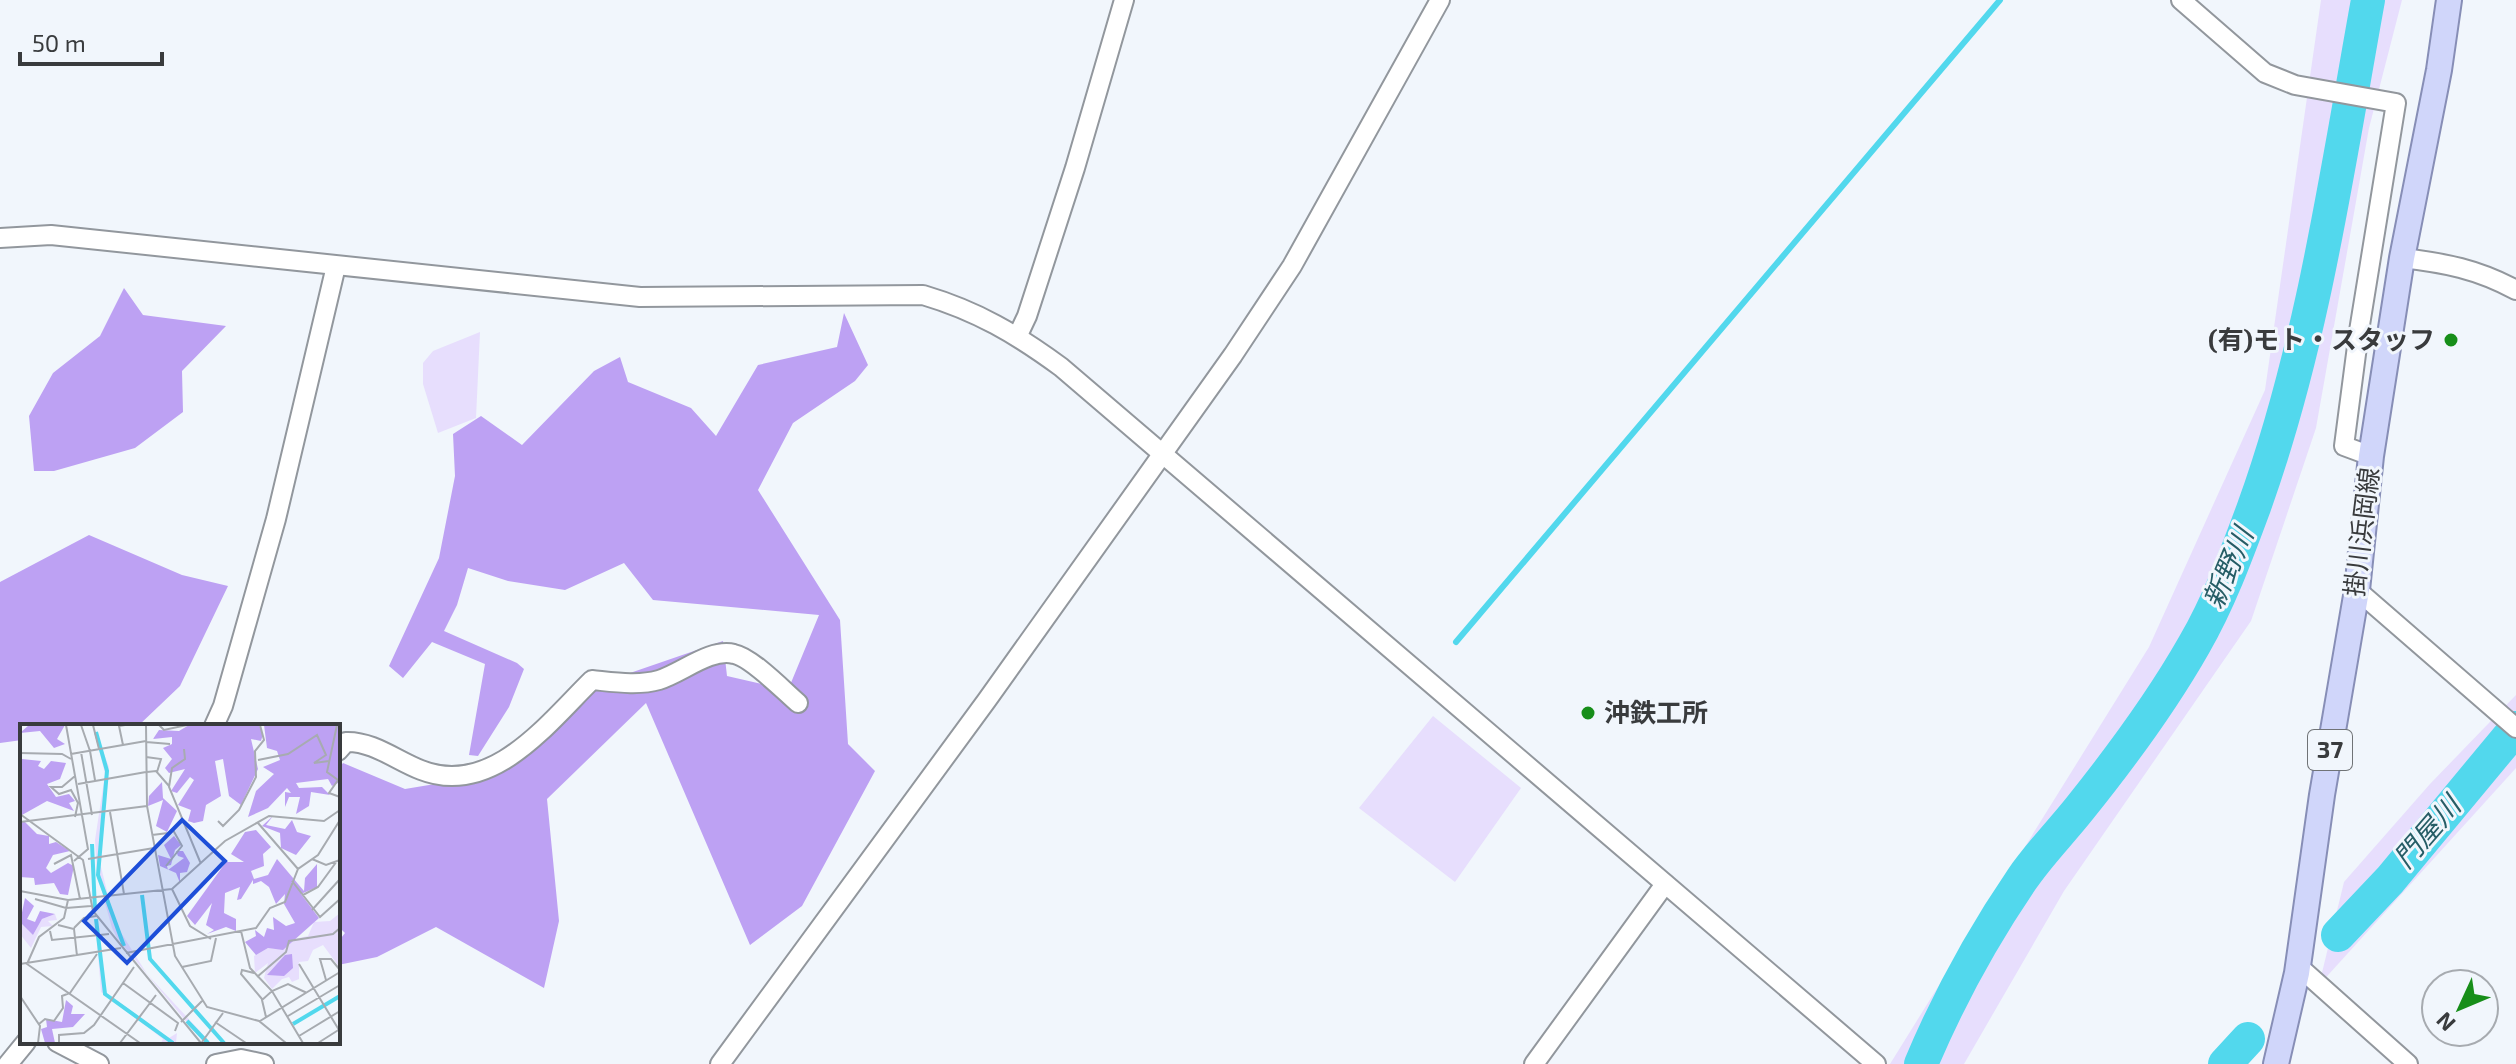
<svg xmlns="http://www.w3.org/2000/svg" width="2516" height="1064" font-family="'Exo 2','Noto Sans JP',sans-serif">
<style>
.green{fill:#e7defd}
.forest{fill:#bda1f3}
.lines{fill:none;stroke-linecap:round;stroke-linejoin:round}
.stream{stroke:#52d8ed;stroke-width:6}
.river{stroke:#52d8ed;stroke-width:34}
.minor-casing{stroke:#92979d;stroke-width:22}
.major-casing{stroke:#878eb6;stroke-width:28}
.minor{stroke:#fff;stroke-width:18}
.major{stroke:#d0d6fa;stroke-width:24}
.poi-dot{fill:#178e19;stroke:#f1f6fc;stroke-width:3}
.labels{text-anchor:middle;stroke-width:6;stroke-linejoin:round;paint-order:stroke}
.shield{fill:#f1f6fc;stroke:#707376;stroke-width:2}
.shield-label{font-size:24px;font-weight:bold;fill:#393b3d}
.poi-label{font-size:26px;font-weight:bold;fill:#393b3d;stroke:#f1f6fc;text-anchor:end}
.street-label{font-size:26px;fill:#393b3d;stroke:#f1f6fc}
.water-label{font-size:28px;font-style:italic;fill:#265d66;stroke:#f1f6fc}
.inset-river{fill:none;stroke:#52d8ed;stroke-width:4}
.inset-road{fill:none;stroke:#a7abb0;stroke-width:2}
.view{fill:#1d4ed8;fill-opacity:0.15;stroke:#1d4ed8;stroke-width:4}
.inset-edge{fill:none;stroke:#393b3d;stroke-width:4}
</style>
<rect width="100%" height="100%" fill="#f1f6fc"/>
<g class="green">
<path d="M 2321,0 L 2402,0 L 2369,128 L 2316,428 L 2251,621 L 2064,891 L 1964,1064 L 1890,1064 L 2149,647 L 2265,390 Z"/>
<path d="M 480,332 L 476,418 L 438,433 L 423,384 L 423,363 L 433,351 Z"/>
<path d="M 2516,695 L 2516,768 L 2319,985 L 2344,882 L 2430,784 Z"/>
<path d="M 1433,716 L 1521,788 L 1455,882 L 1359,808 Z"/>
</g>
<g class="forest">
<path d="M 124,288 L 143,315 L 226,326 L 182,371 L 183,412 L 135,448 L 54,471 L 34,471 L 29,416 L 53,373 L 100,336 Z"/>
<path d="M 844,313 L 868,365 L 855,381 L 793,423 L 758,490 L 840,620 L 848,744 L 875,771 L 802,906 L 750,945 L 646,703 L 547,799 L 559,921 L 544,988 L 436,927 L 377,957 L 338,965 L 338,942 L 345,933 L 338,926 L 338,769 L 343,763 L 405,789 L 471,778 L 507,761 L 569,694 L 723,641 L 727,676 L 788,690 L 819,615 L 653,600 L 624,563 L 565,590 L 508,581 L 468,568 L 457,605 L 444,631 L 517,663 L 524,669 L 509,707 L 478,756 L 469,755 L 485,664 L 432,642 L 403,678 L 389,666 L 439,558 L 455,476 L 453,434 L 481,416 L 522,445 L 594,371 L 620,357 L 628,382 L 691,408 L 716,436 L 758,365 L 837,347 Z"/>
<path d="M 89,535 L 182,575 L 228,586 L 180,686 L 138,726 L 22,726 L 22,740 L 0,743 L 0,582 Z"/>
</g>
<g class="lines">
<path class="stream" d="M 1456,642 L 2000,0"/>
<g class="river">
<path d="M 2338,935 L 2390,880 L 2516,728"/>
<path d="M 1921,1064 C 1948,1000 1983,936 2022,879 C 2039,854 2061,832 2080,808 C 2121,757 2161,703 2194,645 C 2219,602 2237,553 2254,507 C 2313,343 2337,171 2368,0"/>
<path d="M 2225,1064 L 2248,1039"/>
</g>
<g class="minor-casing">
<g id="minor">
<path d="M 2181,0 L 2265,73 L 2295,85 L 2396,103 L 2359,331 L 2344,446 L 2371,456"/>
<path d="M 0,238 L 51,235 L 640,297 L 923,295 C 977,311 1016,334 1061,367 L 1876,1064"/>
<path d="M 2402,258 C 2445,263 2477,269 2516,290"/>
<path d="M 1018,335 L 1027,316 L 1075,168 L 1124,0"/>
<path d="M 2357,590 L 2516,728"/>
<path d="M 214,726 L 223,706 L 276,519 L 336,266"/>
<path d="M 338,751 L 346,742 C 373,741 397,761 421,770 C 492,798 548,723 592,680 C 613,682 638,686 659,680 C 682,673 710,648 734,654 C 751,657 784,691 798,703"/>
<path d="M 2298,966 L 2408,1064"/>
<path d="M 57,1042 L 99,1064"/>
<path d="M 8,1064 L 26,1042"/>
<path d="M 216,1064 L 241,1059 L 264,1064"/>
<path d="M 720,1064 L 987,700 L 1233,355 L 1292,266 L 1440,0"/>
<path d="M 1534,1064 L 1665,884"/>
</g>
</g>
<g class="major-casing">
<path id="major" d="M 2276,1064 L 2297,973 L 2322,795 L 2357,590 L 2371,456 L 2402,258 L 2439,70 L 2449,0"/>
</g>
<use href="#minor" class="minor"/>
<use href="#major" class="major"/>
</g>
<g class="poi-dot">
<circle cx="2451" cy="340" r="8"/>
<circle cx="1588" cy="713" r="8"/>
</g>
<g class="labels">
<rect class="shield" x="2308" y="730" width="44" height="40" rx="6"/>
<g class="shield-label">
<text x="2330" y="758">37</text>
</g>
<g class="poi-label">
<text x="2435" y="349">(有)モト・スタッフ</text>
<text x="1604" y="722" text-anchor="start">沖鉄工所</text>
</g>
<g class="street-label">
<text transform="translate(2362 532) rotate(-83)" y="9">掛川浜岡線</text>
</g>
<g class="water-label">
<text transform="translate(2228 568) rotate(-67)" y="10">新野川</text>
<text transform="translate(2427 832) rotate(-49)" y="10">門屋川</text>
</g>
</g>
<g transform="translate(20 724)">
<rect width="320" height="320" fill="#f1f6fc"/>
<path d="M 73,1 L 89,43 L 78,131 L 95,199 L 127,250 L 191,319 L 184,319 L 97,214 L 92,204 L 77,150 L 75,116 L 85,50 ZM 320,189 L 320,244 L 303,221 L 293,226 L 288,237 L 279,238 L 279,255 L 272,258 L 269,253 L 262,255 L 252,265 L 244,254 L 248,239 L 235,249 L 234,232 L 248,224 L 263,225 L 269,216 L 288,212 L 294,198 L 310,197 ZM 35,190 L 37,196 L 28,197 L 33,202 L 21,203 L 11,224 L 0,210 L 0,198 L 13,211 L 22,195 ZM 75,193 L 85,268 L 149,314 L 157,309 L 156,319 L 141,319 L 143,315 L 81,268 Z" fill="#e7defd"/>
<path d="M 9,1 L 45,1 L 37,15 L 45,20 L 34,24 L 20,7 L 0,9 ZM 169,1 L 239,1 L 243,10 L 241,17 L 231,15 L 238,45 L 221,81 L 209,72 L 203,35 L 195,37 L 201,72 L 186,81 L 183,97 L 174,99 L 168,97 L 171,86 L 158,81 L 174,56 L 170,53 L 157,69 L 151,67 L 165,45 L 149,49 L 145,44 L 152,35 L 143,24 L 152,20 L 152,13 L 133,15 L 139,6 L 159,7 ZM 244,1 L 320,1 L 320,58 L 312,62 L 308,55 L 276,59 L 279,64 L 302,63 L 310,71 L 291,68 L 289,82 L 276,90 L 280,73 L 269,73 L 265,83 L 265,68 L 271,69 L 267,64 L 248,84 L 228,93 L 236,67 L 254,50 L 243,43 L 260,36 L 257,27 L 247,24 ZM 2,35 L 21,37 L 18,42 L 24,45 L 31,37 L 46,39 L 40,55 L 27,60 L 36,73 L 49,70 L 55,77 L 49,79 L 54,87 L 27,77 L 2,91 ZM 142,58 L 143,74 L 157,87 L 147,108 L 136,102 L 143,76 L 128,82 L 129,72 ZM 253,92 L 246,101 L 265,105 L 272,96 L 277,108 L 291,112 L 276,131 L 261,124 L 260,109 L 242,102 ZM 4,97 L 17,110 L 29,112 L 29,120 L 36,118 L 50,127 L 33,131 L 26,144 L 31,149 L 48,139 L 54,142 L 48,171 L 40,170 L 34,159 L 15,161 L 14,154 L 0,153 L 0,99 ZM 236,106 L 251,123 L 243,130 L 244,142 L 231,147 L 234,155 L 248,151 L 257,135 L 284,167 L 285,154 L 297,140 L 297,163 L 281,170 L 299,194 L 263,226 L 248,224 L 236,231 L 225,218 L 236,212 L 235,206 L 244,213 L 247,204 L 254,206 L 253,193 L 266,202 L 275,199 L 264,180 L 265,170 L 256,180 L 249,163 L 241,157 L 233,160 L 233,156 L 221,175 L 217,176 L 220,163 L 205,169 L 204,189 L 216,195 L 216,207 L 206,203 L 187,210 L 194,206 L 186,201 L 192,179 L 175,201 L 167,192 L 206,138 L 224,138 L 211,130 L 225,108 ZM 154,112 L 161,121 L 155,126 L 151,141 L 147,142 L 148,146 L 164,134 L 158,132 L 156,127 L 163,127 L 170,139 L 167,148 L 160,149 L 160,159 L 156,149 L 140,142 L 138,131 L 151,135 L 144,121 ZM 5,174 L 14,182 L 7,195 L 15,198 L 20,187 L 35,190 L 22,195 L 13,211 L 0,198 ZM 272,230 L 273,244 L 264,252 L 247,251 L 265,231 ZM 46,276 L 53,282 L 51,290 L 65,290 L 53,303 L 32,305 L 35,319 L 25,319 L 21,305 L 27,303 L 26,295 L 42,298 Z" fill="#bda1f3"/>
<path class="inset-river" d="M 76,8 L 87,47 L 78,151 L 104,222M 72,120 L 75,186M 122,171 L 130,235 L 204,319M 76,195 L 85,270 L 153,319M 167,297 L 188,319M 273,300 L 320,272"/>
<path class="inset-road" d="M 46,1 L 68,125 L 54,137M 61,1 L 70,27M 73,1 L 79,25M 126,1 L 127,82 L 155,232 L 187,283 L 239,297 L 266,319M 139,1 L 144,6 L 167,1M 317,1 L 307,48 L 318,56 L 309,69 L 320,73M 126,18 L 150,20M 103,21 L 99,2 L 105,1M 164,25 L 165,35 L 152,44 L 149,63 L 181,140M 70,27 L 75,56M 61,28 L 72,91M 0,29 L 42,30 L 51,35M 51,30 L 126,17M 126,33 L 141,35 L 137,48M 238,36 L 268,30 L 297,11 L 306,31 L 294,39 L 309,37M 127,48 L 136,47 L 149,62M 58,60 L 126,48M 90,88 L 104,170M 0,90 L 63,136 L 73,187 L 181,319M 55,93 L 58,79 L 51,66 L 39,70 L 31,63 L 42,63 L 55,52M 198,97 L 203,102 L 219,86 L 236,53 L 235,27 L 244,16 L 240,1M 0,98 L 127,82M 238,99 L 278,145M 132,111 L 148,109 L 162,98M 68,135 L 134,124M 292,135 L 306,141 L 320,136M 34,140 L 51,131 L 60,175M 146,142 L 162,122 L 153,106M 272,157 L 300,193 L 320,175M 152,165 L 170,202 L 191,215M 0,167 L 48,176 L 152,165 L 205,117 L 249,92 L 304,97 L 320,86M 283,171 L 298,163 L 317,137M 15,175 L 46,184 L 71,182M 48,176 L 44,194 L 19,213 L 7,240 L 120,319M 292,186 L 320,155M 38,201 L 54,205 L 57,232M 54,204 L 64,194 L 76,192M 30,207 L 32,216 L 89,210M 221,207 L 230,244 L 252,267 L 283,319M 106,229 L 236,204 L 250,184 L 265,178 L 278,145 L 298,131 L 320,96M 0,240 L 101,224M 279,240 L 319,306M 162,243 L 191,237 L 196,214M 234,249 L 222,246 L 221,250 L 242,275M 237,253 L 266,228 L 269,217 L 313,210 L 320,204M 306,256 L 300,235 L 311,235 L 320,246M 103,259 L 158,299 L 155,307M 0,272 L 20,302 L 18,319M 268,292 L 320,261M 246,293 L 242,276 L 252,267 L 268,260 L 287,269M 240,297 L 320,248M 161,298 L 182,277M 195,298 L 226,319M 19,300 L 25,295 L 34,297 L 43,284 L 42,272 L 50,269 L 77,230M 279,312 L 320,287M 182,318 L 203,289M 39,319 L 39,311 L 64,309 L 74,301 L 114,243M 100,319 L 136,271M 298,319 L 320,305"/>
<path class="view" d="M 162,96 L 205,137 L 107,239 L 64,197 Z"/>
<rect width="320" height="320" class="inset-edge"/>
</g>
<g transform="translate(2460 1008) rotate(226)"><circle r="38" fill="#f1f6fc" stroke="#a7abb0" stroke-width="2"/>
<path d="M0-6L14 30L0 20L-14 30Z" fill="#178e19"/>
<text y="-12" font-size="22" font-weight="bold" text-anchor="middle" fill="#393b3d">N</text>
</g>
<path d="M20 52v12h142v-12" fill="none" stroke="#393b3d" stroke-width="4"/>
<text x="32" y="52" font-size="24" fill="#393b3d" stroke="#f1f6fc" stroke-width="6" paint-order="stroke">50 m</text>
</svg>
